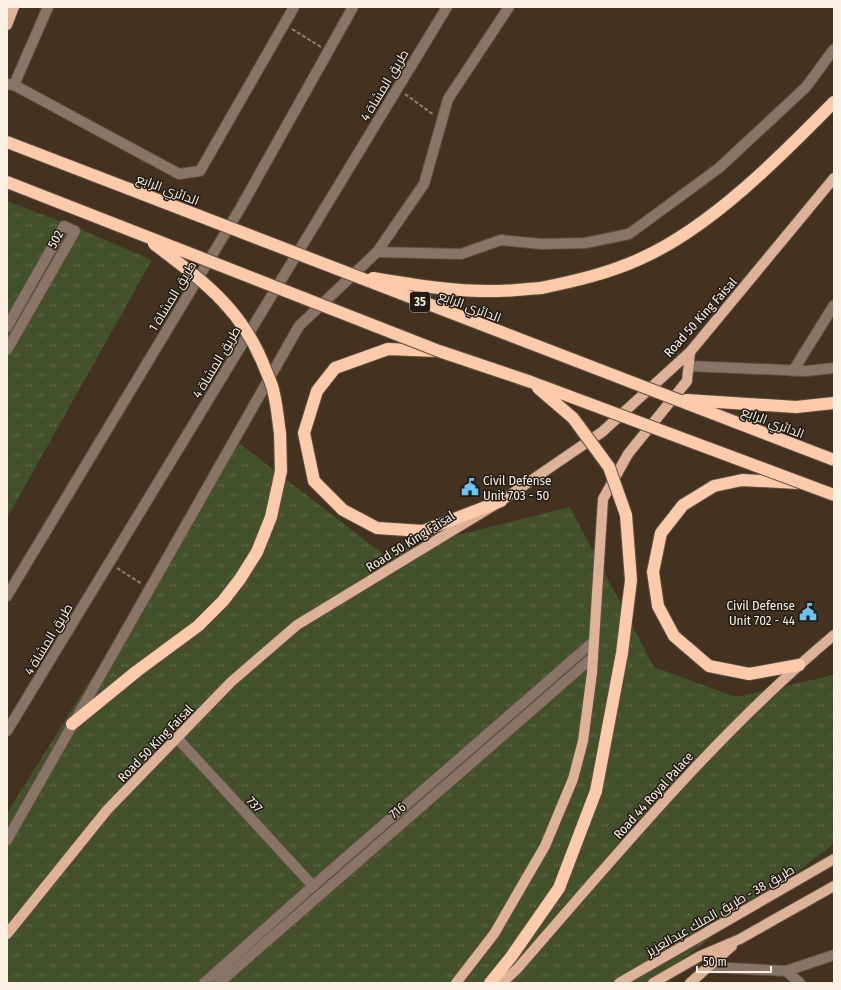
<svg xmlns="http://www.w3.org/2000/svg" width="841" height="990" font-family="'Fira Sans Condensed',Cairo,sans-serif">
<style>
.park{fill:url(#park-tufts)}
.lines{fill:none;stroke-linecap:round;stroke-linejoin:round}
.minor-casing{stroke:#5f503f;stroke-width:12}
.major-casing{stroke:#5f503f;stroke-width:12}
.highway-casing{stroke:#5f503f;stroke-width:14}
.path{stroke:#8e8171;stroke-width:2;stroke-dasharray:4 2;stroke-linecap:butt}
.minor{stroke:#897468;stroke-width:10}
.major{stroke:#ddb298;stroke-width:10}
.highway{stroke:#fdcaab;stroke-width:12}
.highway-bridge-casing{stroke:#5f503f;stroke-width:14;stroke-linecap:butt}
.highway-bridge{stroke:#fdcaab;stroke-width:12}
.labels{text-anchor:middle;stroke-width:3;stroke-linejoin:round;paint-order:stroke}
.shield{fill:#231b13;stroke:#bab0a5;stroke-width:1}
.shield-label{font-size:12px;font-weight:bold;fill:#faf0e4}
.street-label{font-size:13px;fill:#faf0e4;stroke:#231b13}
.poi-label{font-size:13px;fill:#faf0e4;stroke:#231b13;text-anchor:start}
</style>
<defs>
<pattern id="park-tufts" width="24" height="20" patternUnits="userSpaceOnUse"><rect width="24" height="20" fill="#42502b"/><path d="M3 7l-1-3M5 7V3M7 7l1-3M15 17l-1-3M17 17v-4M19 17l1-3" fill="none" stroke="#5e6a4a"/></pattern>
</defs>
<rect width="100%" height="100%" fill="#42321f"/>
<g class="park">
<path d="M 7,201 L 80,229 L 152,260 L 7,518 Z"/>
<path d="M 239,443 L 383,554 L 570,507 L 654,667 L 736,697 L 834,675 L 834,844 L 651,983 L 7,983 L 7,813 Z"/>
</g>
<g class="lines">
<g class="minor-casing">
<g id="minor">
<path d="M 509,7 L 448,99 L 424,184 L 377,252 L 461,254 L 501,240 L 541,244 L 585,243 L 629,234 L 719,168 L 806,87 L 834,49"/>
<path d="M 7,84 L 14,85 L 179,174 L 200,171 L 294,7"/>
<path d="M 14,85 L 48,7"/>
<path d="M 7,327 L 64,226 L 75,231 L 7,350"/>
<path d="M 689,366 L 807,371 L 834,368"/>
<path d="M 793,371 L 834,305"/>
<path d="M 7,596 L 241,207 L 353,7"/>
<path d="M 7,731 L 447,7"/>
<path d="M 178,739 L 313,886"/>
<path d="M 7,840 L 299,326 L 377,252"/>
<path d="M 708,967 L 786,971 L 834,955"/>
<path d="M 786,971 L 800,983"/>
<path d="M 204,983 L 313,886 L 593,642"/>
<path d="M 219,983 L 593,657"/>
</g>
</g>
<g class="major-casing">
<g id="major">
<path d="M 7,25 L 14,7"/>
<path d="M 7,934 L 107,810 L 231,682 L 297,625 L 501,501 L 602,432 L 690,352 L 834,178"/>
<path d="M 456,983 L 494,934 L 545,846 L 573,779 L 583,741 L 592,673 L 603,499 L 628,454 L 687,381 L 690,352"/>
<path d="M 502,983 L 517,969 C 618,853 716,734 834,635"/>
<path d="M 619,983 L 834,859"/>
<path d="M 653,983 L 700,956 L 740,939 L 834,886"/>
<path d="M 690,983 L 732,946"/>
</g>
</g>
<g class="highway-casing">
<g id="highway">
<path d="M 541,288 C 575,281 610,273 642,258 C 711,227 781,156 834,102"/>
<path d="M 436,351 L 388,349 L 335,368 L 317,391 L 304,433 L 314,481 L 343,510 L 377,528 L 423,531 L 501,501"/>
<path d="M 796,407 L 834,403"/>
<path d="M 798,483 L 742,480 L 714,486 L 683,505 L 661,533 L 653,572 L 658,606 L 674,636 L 709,666 L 749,674 L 799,665"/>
<path d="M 72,724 L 137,671 L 198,626 L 223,601 L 240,579 L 257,552 L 271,517 L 281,471 L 280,433"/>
<path d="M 490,983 L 511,957 L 559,888 L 596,791"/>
</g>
</g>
<g class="path">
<path d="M 292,29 L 321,47"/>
<path d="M 405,94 L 434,115"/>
<path d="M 117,568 L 142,584"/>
</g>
<use href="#minor" class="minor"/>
<use href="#major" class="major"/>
<use href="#highway" class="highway"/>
<g class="highway-bridge-casing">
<g id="highway-bridge">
<path d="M 7,142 L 834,460"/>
<path d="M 7,182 L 439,351 L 531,382 L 834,495"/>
<path d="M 154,244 C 204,282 243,309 266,371 C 269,378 273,386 274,394 C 277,406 278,420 280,433"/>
<path d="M 373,278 C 414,285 456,292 498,291 C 512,291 526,289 541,288"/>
<path d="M 538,388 L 573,418 L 609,467 L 626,515 L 631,580 L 622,653 L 596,791"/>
<path d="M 686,400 L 796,407"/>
</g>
</g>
<use href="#highway-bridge" class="highway-bridge"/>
</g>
<defs>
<g id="civic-bare" transform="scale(1.38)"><path d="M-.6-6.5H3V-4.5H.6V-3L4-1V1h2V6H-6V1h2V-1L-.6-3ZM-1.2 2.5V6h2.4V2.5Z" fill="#6cc3f2" stroke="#231b13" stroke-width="2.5" paint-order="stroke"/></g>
</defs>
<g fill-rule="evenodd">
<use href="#civic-bare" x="470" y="487"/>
<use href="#civic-bare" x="808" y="612"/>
</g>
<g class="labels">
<rect class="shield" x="410" y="292" width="20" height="20" rx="3"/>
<g class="shield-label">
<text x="420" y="306">35</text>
</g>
<g class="street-label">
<text transform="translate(384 85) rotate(-59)" y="5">طريق المشاة 4</text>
<text transform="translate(168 189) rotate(21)" y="5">الدائري الرابع</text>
<text transform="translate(55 239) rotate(-61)" y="5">502</text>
<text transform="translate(172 296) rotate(-59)" y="5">طريق المشاة 1</text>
<text transform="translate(470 306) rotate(21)" y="5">الدائري الرابع</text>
<text transform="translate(700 317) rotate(-48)" y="5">Road 50 King Faisal</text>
<text transform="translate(216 362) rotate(-59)" y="5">طريق المشاة 4</text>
<text transform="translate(773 422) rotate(21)" y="5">الدائري الرابع</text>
<text transform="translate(410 541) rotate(-32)" y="5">Road 50 King Faisal</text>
<text transform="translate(48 639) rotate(-59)" y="5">طريق المشاة 4</text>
<text transform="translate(155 743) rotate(-46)" y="5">Road 50 King Faisal</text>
<text transform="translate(653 795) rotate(-48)" y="5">Road 44 Royal Palace</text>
<text transform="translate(255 804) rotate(47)" y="5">737</text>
<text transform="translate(397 810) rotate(-41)" y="5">716</text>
<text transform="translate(720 910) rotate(-30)" y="5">طريق 38 - طريق الملك عبدالعزيز</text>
</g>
<g class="poi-label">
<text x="483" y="485">Civil Defense<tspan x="483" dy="15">Unit 703 - 50</tspan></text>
<text x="795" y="610" text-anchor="end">Civil Defense<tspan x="795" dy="15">Unit 702 - 44</tspan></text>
</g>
</g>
<rect width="841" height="990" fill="none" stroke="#faf0e4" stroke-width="16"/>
<path d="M697 966v6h74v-6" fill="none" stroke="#faf0e4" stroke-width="2"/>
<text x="703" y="966" font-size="12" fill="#faf0e4" stroke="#231b13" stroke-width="3" paint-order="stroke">50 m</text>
</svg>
